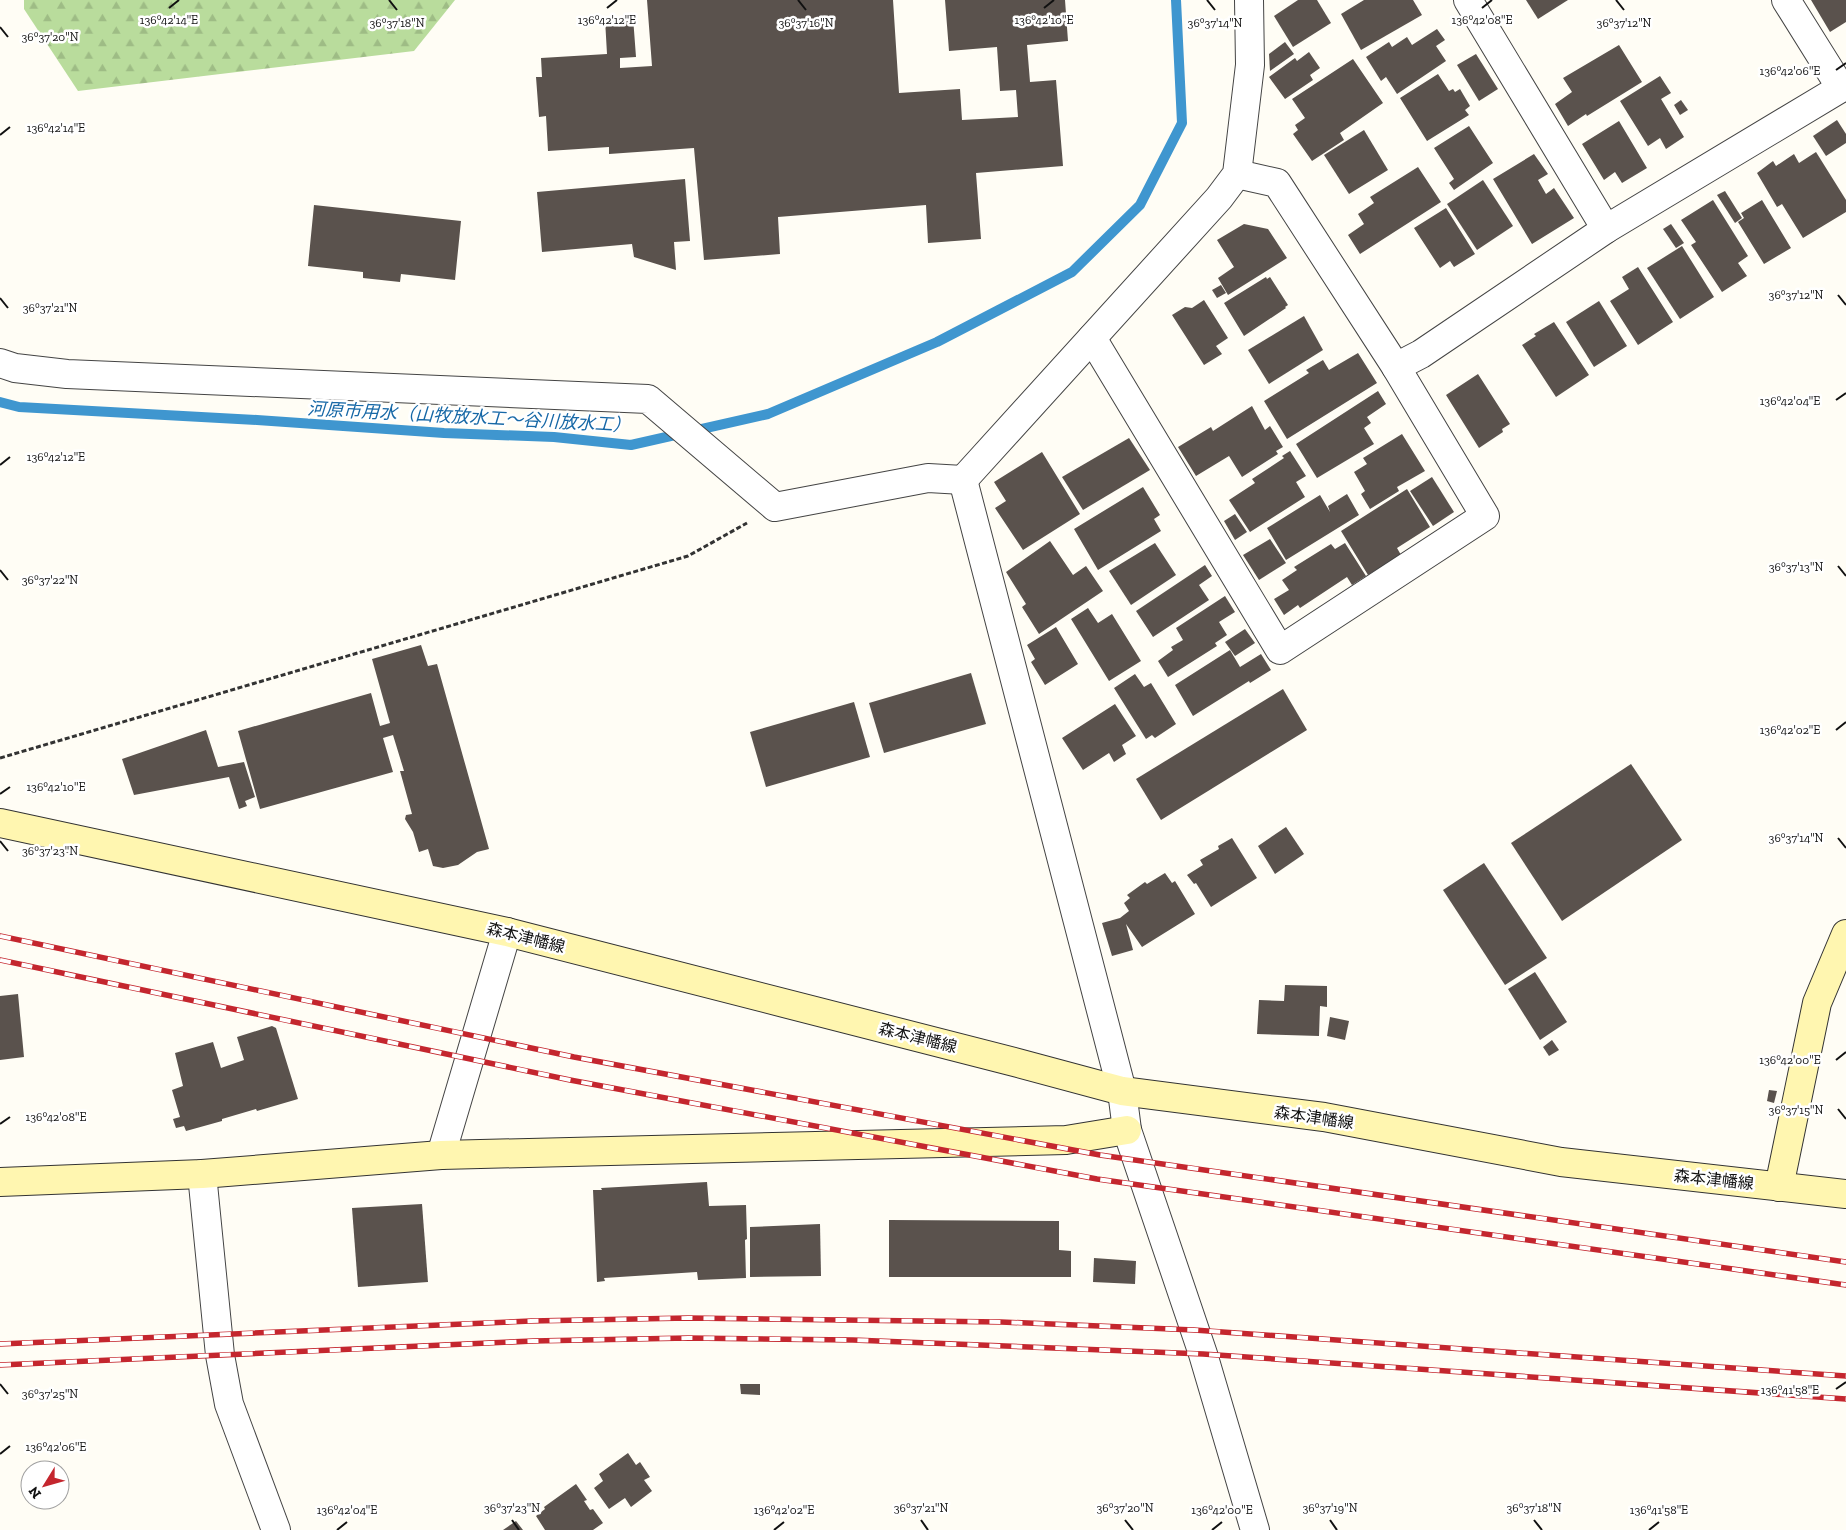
<svg xmlns="http://www.w3.org/2000/svg" width="1846" height="1530" font-family="'Zilla Slab','Noto Sans JP',serif">
<style>
.forest{fill:url(#forest-firs)}
.lines{fill:none;stroke-linecap:round;stroke-linejoin:round}
.stream{stroke:#3f96cf;stroke-width:10}
.building{fill:#5a524d}
.street-casing{stroke:#444;stroke-width:30}
.secondary-casing{stroke:#333;stroke-width:30}
.path{stroke:#333;stroke-width:3;stroke-dasharray:5 2.5;stroke-linecap:butt}
.street{stroke:#fff;stroke-width:28}
.secondary{stroke:#fff6b0;stroke-width:28}
.rail-casing{stroke:#c4262e;stroke-width:5.5}
.rail{stroke:#fff;stroke-width:4;stroke-dasharray:11;stroke-linecap:butt}
.ticks{fill:none;stroke:#111;stroke-width:2}
.labels{text-anchor:middle;stroke-width:5;stroke-linejoin:round;paint-order:stroke}
.street-label{font-size:16px;fill:#111;stroke:#fff}
.water-label{font-size:18px;font-style:italic;fill:#1768a6;stroke:#fff}
.ticks-label{font-size:12px;text-anchor:middle;fill:#111;stroke:#fff;stroke-width:5;stroke-linejoin:round;paint-order:stroke}
</style>
<defs>
<pattern id="forest-firs" width="22" height="20" patternUnits="userSpaceOnUse" patternTransform="scale(1.25)"><rect width="22" height="20" fill="#b9dc9c"/><path d="M5 1l3.5 6h-7zM16 11l3.5 6h-7z" fill="#9ebc85"/></pattern>
</defs>
<rect width="100%" height="100%" fill="#fffdf5"/>
<path class="forest" d="M 24,0 L 455,0 L 414,51 L 78,91 L 24,9 Z"/>
<g class="lines">
<path class="stream" d="M 0,402 L 19,407 L 257,420 L 444,433 L 554,437 L 631,445 L 768,414 L 937,342 L 1072,272 L 1140,205 L 1182,123 L 1176,0"/>
</g>
<g class="building">
<path d="M 647,0 L 893,0 L 899,93 L 960,89 L 962,120 L 1018,117 L 1016,90 L 1000,91 L 997,47 L 949,51 L 945,0 L 1065,0 L 1068,41 L 1027,45 L 1030,82 L 1056,80 L 1063,166 L 976,173 L 981,239 L 928,243 L 926,205 L 778,217 L 780,254 L 704,260 L 694,148 L 609,154 L 609,147 L 548,151 L 546,116 L 539,117 L 536,77 L 542,77 L 541,58 L 607,54 L 605,19 L 633,17 L 636,57 L 620,58 L 620,68 L 652,66 Z"/>
<path d="M 1298,0 L 1317,0 L 1331,23 L 1293,47 L 1274,16 Z"/>
<path d="M 1364,0 L 1413,0 L 1422,15 L 1361,50 L 1341,14 Z"/>
<path d="M 1526,0 L 1568,0 L 1538,19 Z"/>
<path d="M 1811,0 L 1846,0 L 1846,22 L 1830,32 Z"/>
<path d="M 1437,29 L 1445,40 L 1436,46 L 1446,61 L 1397,94 L 1386,77 L 1381,81 L 1366,57 L 1389,42 L 1392,47 L 1407,37 L 1412,45 Z"/>
<path d="M 1285,42 L 1294,54 L 1270,71 L 1269,54 Z"/>
<path d="M 1619,45 L 1642,82 L 1587,116 L 1586,114 L 1568,126 L 1555,104 L 1572,92 L 1563,78 Z"/>
<path d="M 1309,52 L 1320,68 L 1310,75 L 1313,80 L 1285,99 L 1269,77 L 1295,58 L 1297,61 Z"/>
<path d="M 1476,54 L 1498,89 L 1479,101 L 1457,65 Z"/>
<path d="M 1353,59 L 1383,103 L 1340,133 L 1344,140 L 1312,161 L 1293,134 L 1298,130 L 1295,125 L 1305,118 L 1292,99 Z"/>
<path d="M 1438,74 L 1449,91 L 1453,89 L 1455,92 L 1460,89 L 1470,106 L 1465,110 L 1469,115 L 1427,141 L 1400,98 Z"/>
<path d="M 1660,76 L 1671,93 L 1661,99 L 1684,137 L 1666,149 L 1660,138 L 1648,146 L 1620,101 Z"/>
<path d="M 1681,100 L 1688,110 L 1680,115 L 1674,105 Z"/>
<path d="M 1837,120 L 1846,134 L 1846,143 L 1826,156 L 1813,136 Z"/>
<path d="M 1619,121 L 1647,168 L 1622,183 L 1615,172 L 1604,180 L 1582,144 Z"/>
<path d="M 1469,126 L 1493,163 L 1454,190 L 1449,183 L 1454,179 L 1434,148 Z"/>
<path d="M 1364,130 L 1388,170 L 1349,194 L 1324,155 Z"/>
<path d="M 1816,152 L 1846,200 L 1846,212 L 1803,238 L 1782,204 L 1777,207 L 1757,173 L 1773,161 L 1776,166 L 1794,154 L 1799,163 Z"/>
<path d="M 1534,154 L 1548,174 L 1538,180 L 1546,194 L 1554,188 L 1574,218 L 1532,244 L 1493,179 Z"/>
<path d="M 1418,167 L 1441,202 L 1360,254 L 1348,235 L 1364,224 L 1358,214 L 1374,203 L 1370,197 Z"/>
<path d="M 685,179 L 690,241 L 674,242 L 676,270 L 634,257 L 632,244 L 542,252 L 537,192 Z"/>
<path d="M 1483,180 L 1513,226 L 1477,250 L 1447,204 Z"/>
<path d="M 1725,191 L 1742,218 L 1735,223 L 1717,195 Z"/>
<path d="M 1713,200 L 1748,256 L 1738,263 L 1747,276 L 1722,292 L 1691,245 L 1696,242 L 1681,220 Z"/>
<path d="M 1762,200 L 1791,248 L 1764,264 L 1738,222 L 1744,218 L 1741,213 Z"/>
<path d="M 314,205 L 461,221 L 455,280 L 401,274 L 400,282 L 363,278 L 363,272 L 308,266 Z"/>
<path d="M 1446,208 L 1475,254 L 1454,267 L 1450,261 L 1440,268 L 1414,228 Z"/>
<path d="M 1244,224 L 1268,229 L 1287,258 L 1228,295 L 1218,278 L 1234,267 L 1217,240 Z"/>
<path d="M 1671,224 L 1684,243 L 1676,248 L 1663,229 Z"/>
<path d="M 1682,246 L 1714,297 L 1680,319 L 1647,268 Z"/>
<path d="M 1638,267 L 1673,322 L 1638,345 L 1610,301 L 1629,289 L 1622,277 Z"/>
<path d="M 1266,277 L 1267,279 L 1270,277 L 1288,305 L 1285,307 L 1286,308 L 1244,336 L 1224,303 Z"/>
<path d="M 1221,285 L 1226,293 L 1217,298 L 1212,290 Z"/>
<path d="M 1204,300 L 1228,338 L 1216,346 L 1222,354 L 1204,365 L 1172,315 L 1185,307 L 1192,308 Z"/>
<path d="M 1599,301 L 1627,346 L 1594,367 L 1566,322 Z"/>
<path d="M 1304,316 L 1323,350 L 1269,384 L 1248,350 Z"/>
<path d="M 1554,322 L 1589,375 L 1556,397 L 1522,345 L 1536,336 L 1534,334 Z"/>
<path d="M 1358,353 L 1377,383 L 1287,439 L 1264,401 L 1309,373 L 1306,370 L 1323,360 L 1329,370 Z"/>
<path d="M 1478,374 L 1510,424 L 1502,429 L 1503,432 L 1479,448 L 1446,395 Z"/>
<path d="M 1378,391 L 1386,404 L 1367,417 L 1371,423 L 1364,428 L 1374,444 L 1317,478 L 1296,444 Z"/>
<path d="M 1252,406 L 1265,430 L 1270,426 L 1283,447 L 1276,451 L 1278,454 L 1242,477 L 1229,456 L 1196,476 L 1178,447 L 1211,427 L 1213,431 Z"/>
<path d="M 1402,434 L 1425,471 L 1397,487 L 1399,491 L 1370,509 L 1361,494 L 1365,491 L 1354,472 L 1367,464 L 1363,458 Z"/>
<path d="M 1129,438 L 1150,470 L 1083,510 L 1062,477 Z"/>
<path d="M 1290,451 L 1306,476 L 1296,482 L 1305,497 L 1250,532 L 1229,500 L 1255,483 L 1252,479 L 1284,458 L 1282,456 Z"/>
<path d="M 1042,452 L 1080,514 L 1023,550 L 995,508 L 1006,501 L 994,482 Z"/>
<path d="M 1432,477 L 1454,512 L 1433,526 L 1410,491 Z"/>
<path d="M 1143,487 L 1160,515 L 1154,519 L 1161,531 L 1098,570 L 1074,529 Z"/>
<path d="M 1407,489 L 1430,527 L 1397,548 L 1401,555 L 1368,575 L 1341,531 Z"/>
<path d="M 1347,494 L 1359,515 L 1286,560 L 1267,528 L 1320,495 L 1330,512 L 1328,506 Z"/>
<path d="M 1235,514 L 1247,532 L 1235,540 L 1224,521 Z"/>
<path d="M 1270,539 L 1286,563 L 1259,580 L 1243,555 Z"/>
<path d="M 1050,541 L 1073,575 L 1086,566 L 1103,591 L 1039,634 L 1022,607 L 1026,604 L 1006,572 Z"/>
<path d="M 1155,543 L 1176,575 L 1131,605 L 1109,571 Z"/>
<path d="M 1345,543 L 1366,576 L 1352,585 L 1347,577 L 1300,608 L 1298,605 L 1284,615 L 1274,599 L 1289,590 L 1282,580 L 1297,570 L 1294,567 L 1331,544 L 1335,549 Z"/>
<path d="M 1205,565 L 1212,576 L 1199,585 L 1209,600 L 1153,637 L 1136,611 Z"/>
<path d="M 1225,596 L 1235,612 L 1219,622 L 1227,635 L 1215,643 L 1217,646 L 1168,677 L 1158,661 L 1173,650 L 1171,647 L 1183,640 L 1176,628 Z"/>
<path d="M 1088,608 L 1098,623 L 1112,614 L 1141,661 L 1109,681 L 1071,619 Z"/>
<path d="M 1056,627 L 1078,664 L 1045,685 L 1031,662 L 1035,659 L 1027,645 Z"/>
<path d="M 1245,629 L 1255,643 L 1235,656 L 1225,642 Z"/>
<path d="M 421,645 L 428,666 L 437,664 L 489,849 L 477,852 L 458,865 L 443,868 L 433,866 L 428,849 L 419,852 L 413,832 L 405,819 L 406,815 L 412,814 L 400,771 L 404,771 L 393,735 L 383,738 L 393,772 L 260,809 L 238,731 L 371,693 L 380,726 L 390,723 L 372,659 Z"/>
<path d="M 1230,650 L 1240,667 L 1261,654 L 1271,670 L 1250,683 L 1249,681 L 1193,716 L 1175,685 Z"/>
<path d="M 971,673 L 986,724 L 884,753 L 869,703 Z"/>
<path d="M 1135,674 L 1144,687 L 1151,683 L 1176,724 L 1155,738 L 1152,735 L 1146,739 L 1114,688 Z"/>
<path d="M 1283,689 L 1307,730 L 1161,820 L 1136,779 Z"/>
<path d="M 854,702 L 870,757 L 766,787 L 750,732 Z"/>
<path d="M 1115,704 L 1136,736 L 1122,745 L 1126,754 L 1114,762 L 1109,753 L 1083,770 L 1062,738 Z"/>
<path d="M 206,730 L 218,767 L 244,762 L 255,797 L 245,801 L 247,806 L 239,809 L 229,777 L 134,795 L 122,759 Z"/>
<path d="M 1631,764 L 1682,840 L 1562,921 L 1511,843 Z"/>
<path d="M 1286,827 L 1304,854 L 1275,874 L 1258,846 Z"/>
<path d="M 1232,838 L 1257,878 L 1211,907 L 1196,883 L 1194,884 L 1187,875 L 1203,865 L 1200,860 L 1219,849 L 1218,846 Z"/>
<path d="M 1484,863 L 1547,958 L 1505,985 L 1443,890 Z"/>
<path d="M 1165,873 L 1172,883 L 1175,881 L 1195,914 L 1142,947 L 1126,924 L 1133,950 L 1112,956 L 1102,923 L 1120,918 L 1129,911 L 1124,903 L 1130,898 L 1127,895 L 1145,882 L 1147,884 Z"/>
<path d="M 1535,972 L 1567,1022 L 1540,1040 L 1508,989 Z"/>
<path d="M 1285,985 L 1327,986 L 1327,1007 L 1320,1006 L 1319,1036 L 1257,1034 L 1259,1000 L 1284,1001 Z"/>
<path d="M 18,994 L 24,1057 L 0,1060 L 0,996 Z"/>
<path d="M 1330,1017 L 1349,1021 L 1345,1040 L 1327,1036 Z"/>
<path d="M 272,1026 L 276,1028 L 298,1099 L 257,1111 L 256,1109 L 222,1119 L 222,1121 L 186,1131 L 184,1126 L 176,1128 L 173,1119 L 180,1117 L 172,1090 L 183,1086 L 175,1053 L 213,1042 L 221,1068 L 244,1060 L 237,1037 Z"/>
<path d="M 1552,1040 L 1559,1050 L 1549,1056 L 1543,1047 Z"/>
<path d="M 1769,1090 L 1777,1091 L 1774,1103 L 1767,1101 Z"/>
<path d="M 707,1182 L 709,1206 L 746,1205 L 747,1239 L 745,1240 L 746,1278 L 698,1280 L 697,1272 L 604,1278 L 605,1281 L 597,1282 L 593,1190 L 602,1190 L 601,1188 Z"/>
<path d="M 422,1204 L 428,1282 L 358,1287 L 352,1208 Z"/>
<path d="M 889,1220 L 1059,1221 L 1059,1250 L 1071,1251 L 1071,1277 L 889,1277 Z"/>
<path d="M 820,1224 L 821,1276 L 750,1277 L 750,1227 Z"/>
<path d="M 1094,1258 L 1136,1261 L 1135,1284 L 1093,1282 Z"/>
<path d="M 740,1384 L 760,1384 L 760,1395 L 741,1394 Z"/>
<path d="M 628,1453 L 636,1465 L 640,1462 L 650,1477 L 644,1480 L 652,1491 L 631,1507 L 625,1498 L 609,1509 L 594,1488 L 603,1481 L 599,1474 Z"/>
<path d="M 576,1484 L 587,1500 L 584,1501 L 590,1510 L 593,1509 L 603,1523 L 593,1530 L 545,1530 L 536,1516 L 545,1509 L 544,1507 Z"/>
<path d="M 516,1521 L 523,1530 L 503,1530 Z"/>
</g>
<g class="lines">
<g class="street-casing">
<g id="street">
<path d="M 1468,0 L 1606,229"/>
<path d="M 1786,0 L 1841,88"/>
<path d="M 1092,338 L 1280,650 L 1485,516 L 1396,367 L 1277,183 L 1237,174"/>
<path d="M 0,363 L 15,368 L 67,374 L 648,399 L 775,507 L 928,478 L 963,480"/>
<path d="M 1396,367 L 1421,354 L 1606,229 L 1846,85"/>
<path d="M 963,480 L 1122,1091 L 1127,1130 L 1203,1354 L 1255,1530"/>
<path d="M 963,480 L 1219,198 L 1237,174 L 1250,65 L 1249,0"/>
<path d="M 441,1155 L 507,932"/>
<path d="M 202,1174 L 220,1355 L 229,1404 L 276,1530"/>
</g>
</g>
<g class="secondary-casing">
<g id="secondary">
<path d="M 0,823 L 507,932 L 1018,1063 L 1122,1091 L 1324,1117 L 1561,1162 L 1846,1194"/>
<path d="M 0,1182 L 202,1174 L 441,1155 L 1066,1140 L 1127,1130"/>
<path d="M 1779,1187 L 1817,1003 L 1846,934"/>
</g>
</g>
<path class="path" d="M 0,758 L 688,556 L 747,523"/>
<use href="#street" class="street"/>
<use href="#secondary" class="secondary"/>
<g class="rail-casing">
<g id="rail">
<path d="M 0,936 L 574,1057 L 1100,1155 L 1846,1262"/>
<path d="M 0,960 L 570,1080 L 1097,1179 L 1846,1285"/>
<path d="M 0,1344 L 531,1321 L 688,1318 L 1001,1322 L 1194,1330 L 1846,1376"/>
<path d="M 0,1365 L 533,1341 L 688,1338 L 853,1340 L 1203,1354 L 1846,1399"/>
</g>
</g>
<use href="#rail" class="rail"/>
</g>
<path class="ticks" d="M 389,0 L 397,10M 798,0 L 806,10M 1207,0 L 1215,10M 1616,0 L 1624,10M 169,8 L 179,0M 607,8 L 617,0M 1044,8 L 1054,0M 1482,8 L 1492,0M 0,27 L 8,37M 1836,70 L 1846,63M 0,135 L 10,127M 1838,295 L 1846,305M 0,298 L 8,308M 1836,400 L 1846,393M 0,465 L 10,457M 1838,566 L 1846,576M 0,570 L 8,580M 1836,730 L 1846,722M 0,794 L 10,787M 1838,838 L 1846,848M 0,841 L 8,851M 1836,1060 L 1846,1052M 1838,1109 L 1846,1119M 0,1124 L 10,1117M 0,1384 L 8,1394M 1836,1389 L 1846,1382M 0,1454 L 10,1446M 512,1520 L 519,1530M 921,1520 L 928,1530M 1125,1520 L 1133,1530M 1330,1520 L 1337,1530M 1534,1520 L 1542,1530M 337,1530 L 347,1522M 774,1530 L 784,1522M 1212,1530 L 1222,1522M 1649,1530 L 1659,1522"/>
<g class="labels">
<g class="street-label">
<text transform="translate(526 937) rotate(14)" y="6">森本津幡線</text>
<text transform="translate(918 1037) rotate(14)" y="6">森本津幡線</text>
<text transform="translate(1314 1117) rotate(8)" y="6">森本津幡線</text>
<text transform="translate(1714 1179) rotate(6)" y="6">森本津幡線</text>
</g>
<g class="water-label">
<text transform="translate(469 417) rotate(3)" y="6">河原市用水（山牧放水工～谷川放水工）</text>
</g>
</g>
<g class="ticks-label">
<text x="607" y="24">136°42'12"E</text>
<text x="169" y="24">136°42'14"E</text>
<text x="1044" y="24">136°42'10"E</text>
<text x="1482" y="24">136°42'08"E</text>
<text x="397" y="27">36°37'18"N</text>
<text x="806" y="27">36°37'16"N</text>
<text x="1215" y="27">36°37'14"N</text>
<text x="1624" y="27">36°37'12"N</text>
<text x="50" y="41">36°37'20"N</text>
<text x="1790" y="75">136°42'06"E</text>
<text x="56" y="132">136°42'14"E</text>
<text x="1796" y="299">36°37'12"N</text>
<text x="50" y="312">36°37'21"N</text>
<text x="1790" y="405">136°42'04"E</text>
<text x="56" y="461">136°42'12"E</text>
<text x="1796" y="571">36°37'13"N</text>
<text x="50" y="584">36°37'22"N</text>
<text x="1790" y="734">136°42'02"E</text>
<text x="56" y="791">136°42'10"E</text>
<text x="1796" y="842">36°37'14"N</text>
<text x="50" y="855">36°37'23"N</text>
<text x="1790" y="1064">136°42'00"E</text>
<text x="1796" y="1114">36°37'15"N</text>
<text x="56" y="1121">136°42'08"E</text>
<text x="1790" y="1394">136°41'58"E</text>
<text x="50" y="1398">36°37'25"N</text>
<text x="56" y="1451">136°42'06"E</text>
<text x="512" y="1512">36°37'23"N</text>
<text x="921" y="1512">36°37'21"N</text>
<text x="1125" y="1512">36°37'20"N</text>
<text x="1330" y="1512">36°37'19"N</text>
<text x="1534" y="1512">36°37'18"N</text>
<text x="347" y="1514">136°42'04"E</text>
<text x="784" y="1514">136°42'02"E</text>
<text x="1222" y="1514">136°42'00"E</text>
<text x="1659" y="1514">136°41'58"E</text>
</g>
<g transform="translate(45 1485) rotate(233)"><circle r="24" fill="#ffffff" stroke="#a0a0a0"/>
<path d="M0-4L9 19L0 12L-9 19Z" fill="#c4262e"/>
<text y="-8" font-size="14" font-weight="bold" text-anchor="middle" fill="#111111">N</text>
</g>
</svg>
